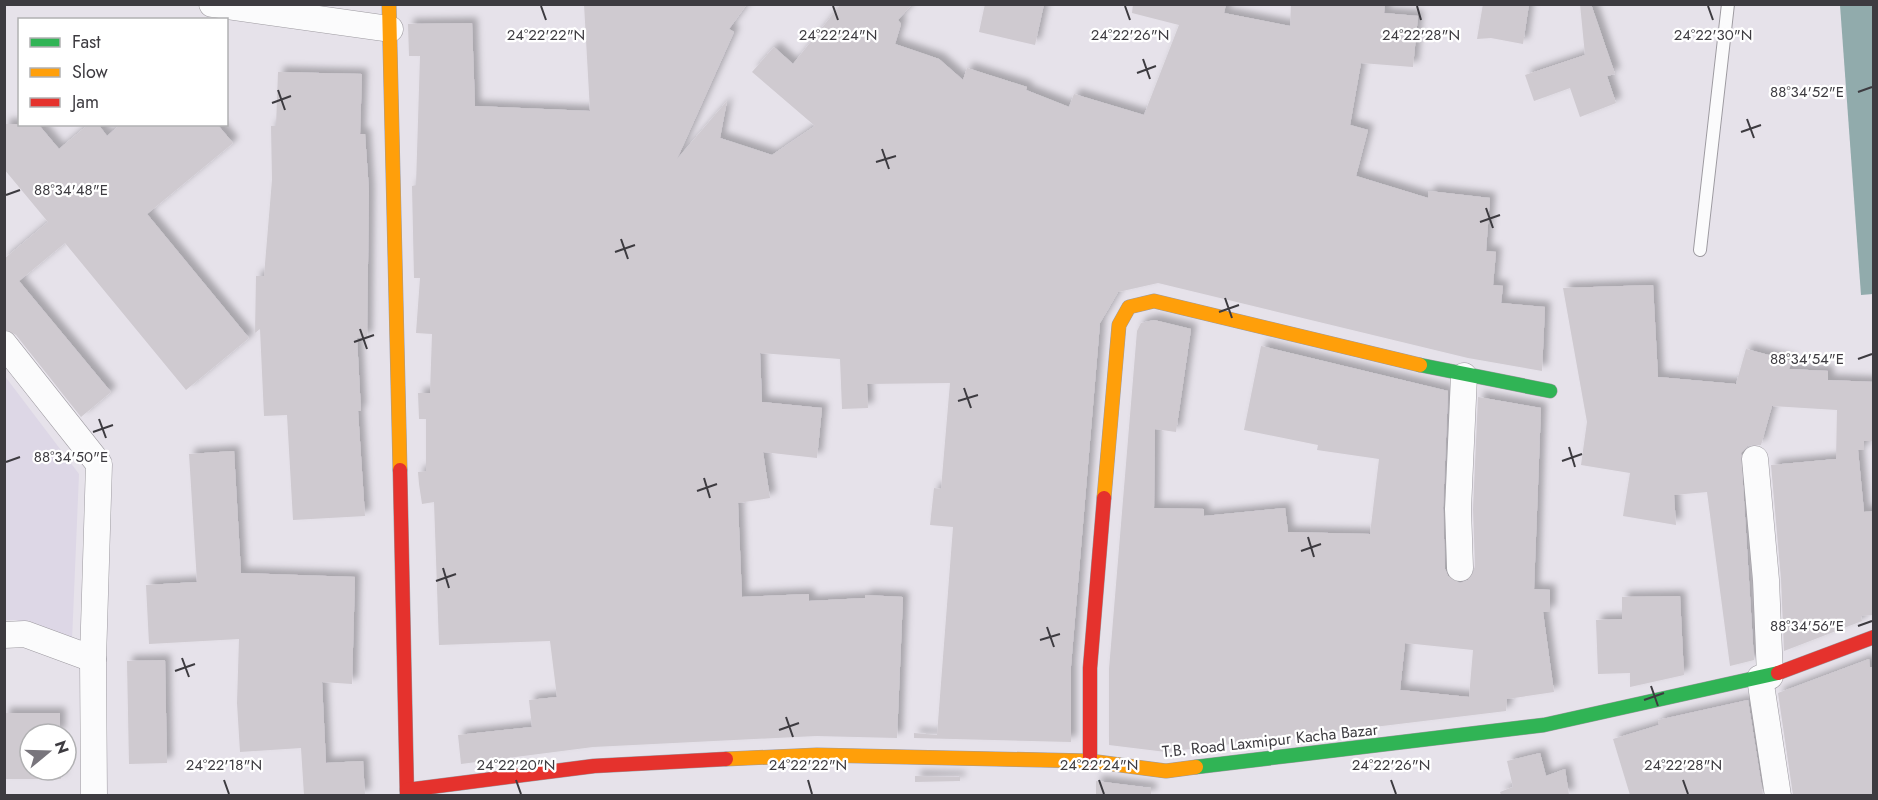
<svg xmlns="http://www.w3.org/2000/svg" width="1878" height="800" font-family="Jost,sans-serif">
<style>
.built{fill:#ddd7e6}
.water{fill:#91abac}
.building{fill:#cfcad0;fill-rule:evenodd;filter:url(#shadow)}
.lines{fill:none;stroke-linecap:round;stroke-linejoin:round}
.lane-casing{stroke:#9d9aa0;stroke-width:14}
.street-casing{stroke:#9d9aa0;stroke-width:27}
.fast-casing{stroke:#9d9aa0;stroke-width:15}
.slow-casing{stroke:#9d9aa0;stroke-width:15}
.jam-casing{stroke:#9d9aa0;stroke-width:15}
.lane{stroke:#fbfbfc;stroke-width:12}
.street{stroke:#fbfbfc;stroke-width:26}
.fast{stroke:#30b455;stroke-width:14}
.slow{stroke:#ff9f0a;stroke-width:14}
.jam{stroke:#e5322d;stroke-width:14}
.ticks{fill:none;stroke:#3d3b40;stroke-width:2}
.labels{text-anchor:middle;stroke-width:4.5;stroke-linejoin:round;paint-order:stroke}
.street-label{font-size:16px;fill:#3d3b40;stroke:#fff}
.ticks-label{font-size:15px;text-anchor:middle;fill:#3d3b40;stroke:#fff;stroke-width:4.5;stroke-linejoin:round;paint-order:stroke}
</style>
<defs>
<filter id="shadow"><feDropShadow dx="5.5" dy="-5.5" stdDeviation="3" flood-color="#0004"/></filter>
</defs>
<rect width="100%" height="100%" fill="#e6e2ea"/>
<path class="built" d="M 4,375 L 79,474 L 72,641 L 16,620 L 5,620 Z"/>
<path class="water" d="M 1840,5 L 1873,5 L 1873,294 L 1861,295 Z"/>
<g class="building">
<path d="M 584,4 L 747,4 L 729,29 L 734,32 L 677,159 L 727,101 L 720,138 L 772,155 L 815,126 L 752,72 L 774,47 L 793,64 L 841,4 L 912,4 L 898,20 L 901,24 L 895,44 L 939,59 L 963,80 L 967,68 L 1027,87 L 1026,90 L 1069,107 L 1074,94 L 1144,115 L 1179,25 L 1132,13 L 1133,4 L 1226,4 L 1224,13 L 1290,26 L 1291,4 L 1385,4 L 1384,13 L 1418,16 L 1413,67 L 1361,63 L 1350,125 L 1368,130 L 1356,176 L 1428,198 L 1429,191 L 1490,198 L 1486,251 L 1496,252 L 1493,285 L 1503,286 L 1501,303 L 1545,307 L 1542,371 L 1468,358 L 1158,283 L 1118,292 L 1100,323 L 1071,666 L 1071,742 L 914,738 L 914,733 L 937,735 L 953,527 L 930,525 L 934,488 L 941,489 L 950,383 L 867,384 L 868,408 L 842,409 L 840,359 L 760,353 L 762,402 L 822,408 L 817,458 L 763,452 L 770,498 L 738,503 L 742,597 L 809,594 L 809,601 L 865,598 L 865,595 L 903,597 L 897,738 L 816,736 L 593,747 L 461,764 L 458,735 L 532,727 L 529,700 L 557,697 L 550,641 L 439,645 L 434,502 L 422,504 L 419,484 L 418,472 L 426,471 L 426,419 L 419,419 L 418,393 L 430,393 L 432,334 L 416,333 L 420,278 L 414,278 L 412,186 L 416,185 L 420,56 L 409,56 L 408,24 L 472,23 L 475,106 L 590,111 Z"/>
<path d="M 985,4 L 1044,4 L 1035,45 L 979,32 Z"/>
<path d="M 1483,4 L 1529,4 L 1523,44 L 1491,38 L 1477,39 Z"/>
<path d="M 1580,4 L 1591,4 L 1615,74 L 1607,76 L 1616,103 L 1580,117 L 1570,88 L 1534,101 L 1525,75 L 1585,55 Z"/>
<path d="M 278,72 L 362,74 L 360,134 L 365,134 L 369,191 L 367,338 L 357,338 L 361,411 L 358,411 L 365,516 L 293,520 L 287,415 L 264,416 L 260,329 L 255,333 L 256,276 L 264,276 L 272,180 L 271,126 L 276,126 Z"/>
<path d="M 4,124 L 38,124 L 59,149 L 89,124 L 98,124 L 107,136 L 121,124 L 217,124 L 233,143 L 147,214 L 249,338 L 186,390 L 65,243 L 19,281 L 111,392 L 81,417 L 16,335 L 4,329 L 4,259 L 48,222 L 4,169 Z"/>
<path d="M 1653,285 L 1658,377 L 1736,384 L 1746,349 L 1792,361 L 1789,369 L 1828,371 L 1828,380 L 1874,382 L 1874,441 L 1864,441 L 1864,450 L 1858,450 L 1864,512 L 1874,511 L 1874,615 L 1861,616 L 1862,621 L 1784,651 L 1781,579 L 1771,465 L 1836,459 L 1837,410 L 1772,406 L 1761,445 L 1747,446 L 1741,453 L 1754,660 L 1730,666 L 1707,492 L 1674,495 L 1676,525 L 1623,516 L 1630,473 L 1581,465 L 1587,422 L 1563,288 Z"/>
<path d="M 1154,320 L 1191,329 L 1176,432 L 1155,429 L 1154,508 L 1204,509 L 1204,516 L 1285,508 L 1288,532 L 1370,534 L 1379,459 L 1317,450 L 1318,445 L 1244,430 L 1261,346 L 1448,391 L 1443,508 L 1445,569 L 1448,576 L 1460,583 L 1468,580 L 1475,567 L 1473,509 L 1478,397 L 1541,408 L 1534,589 L 1550,590 L 1550,612 L 1543,612 L 1554,692 L 1507,699 L 1506,711 L 1166,752 L 1109,745 L 1109,669 L 1137,331 L 1141,323 ZM 1405,643 L 1473,650 L 1469,697 L 1400,690 Z"/>
<path d="M 234,451 L 241,573 L 355,577 L 352,684 L 322,682 L 326,763 L 363,761 L 365,795 L 304,795 L 301,748 L 240,752 L 237,703 L 239,639 L 149,644 L 146,585 L 197,582 L 189,454 Z"/>
<path d="M 1680,596 L 1684,675 L 1630,687 L 1630,673 L 1598,674 L 1596,620 L 1622,619 L 1622,597 Z"/>
<path d="M 1869,659 L 1870,667 L 1874,667 L 1874,795 L 1793,795 L 1778,693 Z"/>
<path d="M 165,660 L 167,763 L 129,764 L 127,661 Z"/>
<path d="M 1748,700 L 1763,795 L 1630,795 L 1613,739 L 1659,725 L 1658,720 Z"/>
<path d="M 4,713 L 60,713 L 60,734 L 30,734 L 30,770 L 61,770 L 61,779 L 4,779 Z"/>
<path d="M 1540,753 L 1546,776 L 1565,769 L 1569,795 L 1501,795 L 1500,792 L 1513,787 L 1507,761 Z"/>
<path d="M 915,776 L 960,777 L 960,781 L 915,782 Z"/>
<path d="M 1096,781 L 1151,788 L 1151,795 L 1096,795 Z"/>
</g>
<g class="lines">
<g class="lane-casing">
<path id="lane" d="M 1700,250 L 1728,4"/>
</g>
<g class="street-casing">
<g id="street">
<path d="M 212,4 L 390,29"/>
<path d="M 4,344 L 99,464 L 93,659 L 94,796"/>
<path d="M 1755,459 L 1766,580 L 1770,676"/>
<path d="M 1460,568 L 1458,509 L 1464,376"/>
<path d="M 4,635 L 25,634 L 93,659"/>
<path d="M 1760,678 L 1778,796"/>
</g>
</g>
<g class="fast-casing">
<g id="fast">
<path d="M 1420,365 L 1550,391"/>
<path d="M 1196,767 L 1544,725 L 1778,673"/>
</g>
</g>
<g class="slow-casing">
<g id="slow">
<path d="M 389,4 L 400,470"/>
<path d="M 1104,498 L 1119,325 L 1129,307 L 1154,301 L 1420,365"/>
<path d="M 726,759 L 817,755 L 1090,761 L 1166,771 L 1196,767"/>
</g>
</g>
<g class="jam-casing">
<g id="jam">
<path d="M 400,470 L 407,796"/>
<path d="M 1778,673 L 1874,637"/>
<path d="M 1090,761 L 1090,668 L 1104,498"/>
<path d="M 407,790 L 594,766 L 726,759"/>
</g>
</g>
<use href="#lane" class="lane"/>
<use href="#street" class="street"/>
<use href="#fast" class="fast"/>
<use href="#slow" class="slow"/>
<use href="#jam" class="jam"/>
</g>
<path class="ticks" d="M 541,6 L 546,20M 833,6 L 838,20M 1125,6 L 1130,20M 1417,6 L 1421,20M 1708,6 L 1713,20M 1143,59 L 1150,79M 1137,73 L 1156,66M 278,90 L 285,110M 1858,92 L 1872,87M 272,103 L 291,96M 1747,119 L 1754,138M 1741,132 L 1761,125M 882,149 L 889,169M 876,162 L 896,156M 6,195 L 20,190M 1486,208 L 1493,228M 1480,222 L 1500,215M 621,239 L 628,259M 615,252 L 635,245M 1225,298 L 1232,318M 1219,312 L 1239,305M 360,329 L 367,349M 354,342 L 374,335M 1858,359 L 1872,354M 964,388 L 971,408M 958,401 L 978,395M 99,419 L 106,438M 93,432 L 113,425M 1569,447 L 1575,467M 1562,461 L 1582,454M 6,462 L 20,457M 704,478 L 710,498M 697,491 L 717,484M 1308,537 L 1314,557M 1301,551 L 1321,544M 443,568 L 449,588M 436,581 L 456,574M 1858,626 L 1872,621M 1047,627 L 1054,647M 1040,640 L 1060,634M 182,658 L 189,677M 175,671 L 195,664M 1651,686 L 1658,706M 1644,700 L 1664,693M 786,717 L 793,737M 779,730 L 799,723M 224,780 L 229,794M 516,780 L 521,794M 808,780 L 812,794M 1099,780 L 1104,794M 1391,780 L 1396,794M 1683,780 L 1688,794"/>
<g class="labels">
<g class="street-label">
<text transform="translate(1270 740) rotate(-6)" y="6">T.B. Road Laxmipur Kacha Bazar</text>
</g>
</g>
<g class="ticks-label">
<text x="1713" y="40">24°22'30"N</text>
<text x="546" y="40">24°22'22"N</text>
<text x="838" y="40">24°22'24"N</text>
<text x="1130" y="40">24°22'26"N</text>
<text x="1421" y="40">24°22'28"N</text>
<text x="1807" y="97">88°34'52"E</text>
<text x="71" y="195">88°34'48"E</text>
<text x="1807" y="364">88°34'54"E</text>
<text x="71" y="462">88°34'50"E</text>
<text x="1807" y="631">88°34'56"E</text>
<text x="224" y="770">24°22'18"N</text>
<text x="516" y="770">24°22'20"N</text>
<text x="808" y="770">24°22'22"N</text>
<text x="1099" y="770">24°22'24"N</text>
<text x="1391" y="770">24°22'26"N</text>
<text x="1683" y="770">24°22'28"N</text>
</g>
<rect width="1878" height="800" fill="none" stroke="#3d3b40" stroke-width="12"/>
<rect x="18" y="18" width="210" height="108" fill="#ffffff" stroke="#b1b1b3" stroke-width="1.5"/>
<rect x="30" y="38" width="30" height="9" fill="#30b455" stroke="#b1b1b3" stroke-width="1.5"/>
<text x="72" y="48" font-size="18" fill="#3d3b40">Fast</text>
<rect x="30" y="68" width="30" height="9" fill="#ff9f0a" stroke="#b1b1b3" stroke-width="1.5"/>
<text x="72" y="78" font-size="18" fill="#3d3b40">Slow</text>
<rect x="30" y="98" width="30" height="9" fill="#e5322d" stroke="#b1b1b3" stroke-width="1.5"/>
<text x="72" y="108" font-size="18" fill="#3d3b40">Jam</text>
<g transform="translate(48 752) rotate(71)"><circle r="28" fill="#ffffff" stroke="#b1b1b3" stroke-width="1.5"/>
<path d="M0-4.5L10 22L0 15L-10 22Z" fill="#78757c"/>
<text y="-9" font-size="16" font-weight="bold" text-anchor="middle" fill="#3d3b40">N</text>
</g>
</svg>
